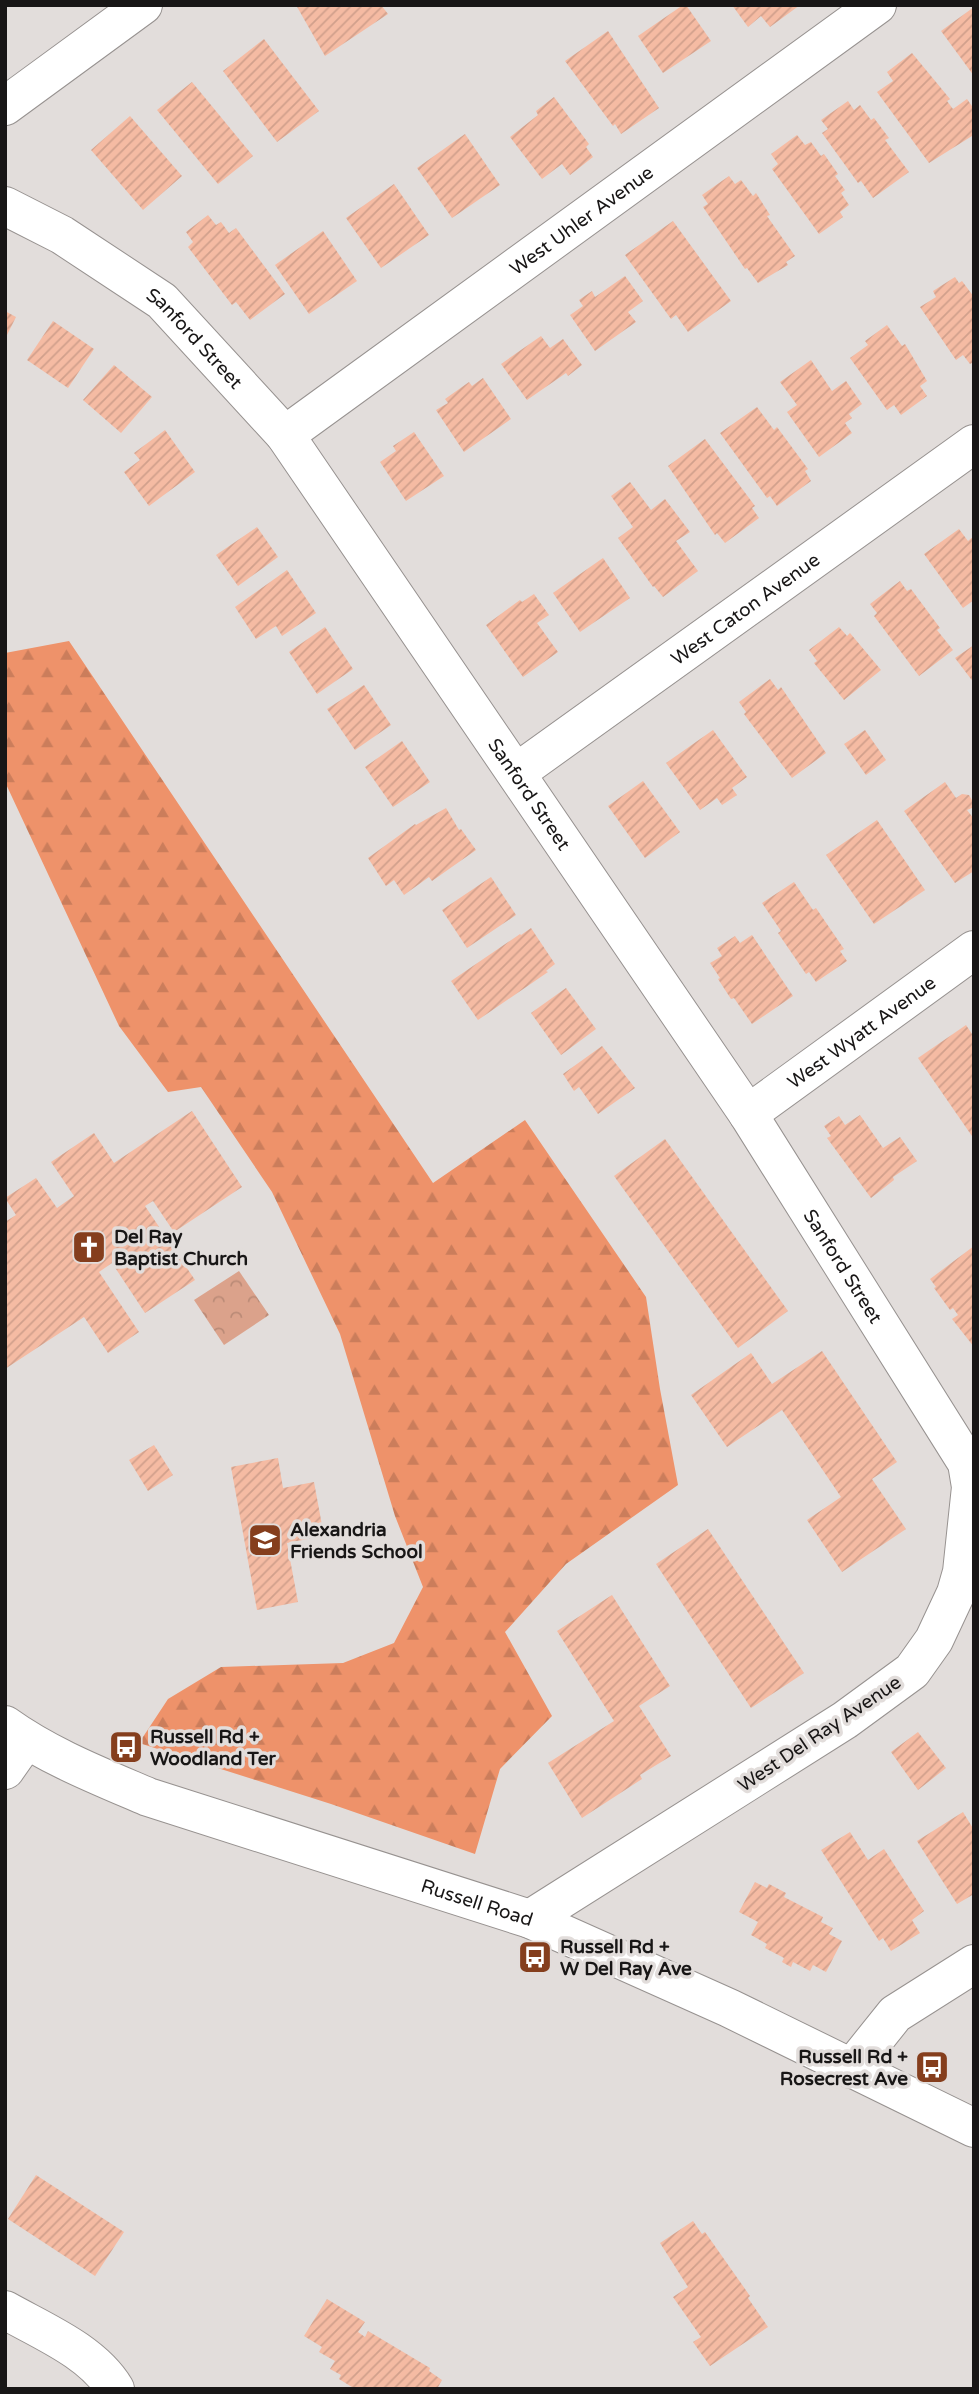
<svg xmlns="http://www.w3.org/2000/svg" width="979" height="2394" font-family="'Varela Round',sans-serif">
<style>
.forest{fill:url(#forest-firs)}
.park{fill:url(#park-crowns)}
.building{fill:url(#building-hatch)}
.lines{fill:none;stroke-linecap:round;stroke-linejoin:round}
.minor-casing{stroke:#979290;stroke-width:40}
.minor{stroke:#fff;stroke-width:38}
.labels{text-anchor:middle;stroke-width:7;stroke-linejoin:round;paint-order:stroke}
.street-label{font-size:19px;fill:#181616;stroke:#e2dddb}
.poi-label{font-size:19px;font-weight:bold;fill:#181616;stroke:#e2dddb;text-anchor:start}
</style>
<defs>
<pattern id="forest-firs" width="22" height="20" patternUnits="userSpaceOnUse" patternTransform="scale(1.75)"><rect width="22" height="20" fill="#ee926a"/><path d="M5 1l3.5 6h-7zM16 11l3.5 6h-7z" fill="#cb7d5b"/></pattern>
<pattern id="park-crowns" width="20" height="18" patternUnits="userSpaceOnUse" patternTransform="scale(1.75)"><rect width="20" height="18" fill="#dba28b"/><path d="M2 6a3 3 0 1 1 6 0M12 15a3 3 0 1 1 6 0" fill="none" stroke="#bb8b77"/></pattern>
<pattern id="building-hatch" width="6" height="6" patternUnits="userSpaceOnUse" patternTransform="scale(1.75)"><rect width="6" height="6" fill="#f5bba3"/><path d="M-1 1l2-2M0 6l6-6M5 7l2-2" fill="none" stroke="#d1a08c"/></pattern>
</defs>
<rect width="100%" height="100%" fill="#e2dddb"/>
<path class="forest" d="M 69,641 L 433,1183 L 525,1120 L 646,1297 L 660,1389 L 678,1485 L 566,1564 L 505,1632 L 552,1716 L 500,1769 L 475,1854 L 331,1804 L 139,1743 L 168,1699 L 221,1667 L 343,1663 L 394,1643 L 423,1587 L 395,1516 L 340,1334 L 272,1192 L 201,1087 L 168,1092 L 119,1026 L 5,782 L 5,653 Z"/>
<path class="park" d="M 239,1271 L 269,1315 L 224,1345 L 194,1300 Z"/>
<g class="building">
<path d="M 296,5 L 381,5 L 388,14 L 325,56 Z"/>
<path d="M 683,5 L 686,5 L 711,41 L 663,73 L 638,36 Z"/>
<path d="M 732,5 L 800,5 L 770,27 L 761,16 L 748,27 Z"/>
<path d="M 974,7 L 974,76 L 941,31 Z"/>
<path d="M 608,31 L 659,108 L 621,134 L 615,124 L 613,126 L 565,61 Z"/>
<path d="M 264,39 L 319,111 L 277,142 L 223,71 Z"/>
<path d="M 912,53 L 950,99 L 947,101 L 953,109 L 967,99 L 974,109 L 972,136 L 929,163 L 877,92 L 893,81 L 887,72 Z"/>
<path d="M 192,82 L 253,156 L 218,184 L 157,110 Z"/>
<path d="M 554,97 L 589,144 L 586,147 L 593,157 L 570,175 L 562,164 L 542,179 L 510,137 L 538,115 L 536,111 Z"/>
<path d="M 848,101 L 854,110 L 860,105 L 871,120 L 874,118 L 889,138 L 885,140 L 909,172 L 873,198 L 861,181 L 858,183 L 822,133 L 828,129 L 821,120 Z"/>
<path d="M 130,116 L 182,176 L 143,210 L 91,150 Z"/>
<path d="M 465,134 L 500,185 L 452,218 L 417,168 Z"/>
<path d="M 797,135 L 805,145 L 811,142 L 821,156 L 824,154 L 838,174 L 835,176 L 845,190 L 841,193 L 849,205 L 840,212 L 843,217 L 819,234 L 772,169 L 778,164 L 771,154 Z"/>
<path d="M 729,176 L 735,184 L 741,180 L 753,196 L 756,193 L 770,215 L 767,216 L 795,256 L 786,262 L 788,265 L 758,283 L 747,268 L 745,269 L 703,207 L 708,204 L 702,195 Z"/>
<path d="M 394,184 L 429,235 L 381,268 L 346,218 Z"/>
<path d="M 208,215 L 216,225 L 221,222 L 229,233 L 236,228 L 285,294 L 250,320 L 236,302 L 232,305 L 188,247 L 193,242 L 186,232 Z"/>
<path d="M 673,221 L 731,301 L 688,332 L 676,315 L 671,319 L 625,255 Z"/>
<path d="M 323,231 L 357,281 L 309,314 L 275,265 Z"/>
<path d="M 625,276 L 643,301 L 628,312 L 636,322 L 595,351 L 570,315 L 583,306 L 579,300 L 592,291 L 595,297 Z"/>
<path d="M 955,277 L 959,283 L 962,281 L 974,297 L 974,362 L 970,364 L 963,355 L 956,360 L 920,307 L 936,297 L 933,291 Z"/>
<path d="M 5,311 L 16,317 L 5,339 Z"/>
<path d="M 53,321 L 94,349 L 68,388 L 27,360 Z"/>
<path d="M 887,325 L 902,346 L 905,344 L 927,381 L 920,386 L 927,396 L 901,415 L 894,405 L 887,410 L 850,358 L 868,345 L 865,341 Z"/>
<path d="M 541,336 L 550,348 L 563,339 L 582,365 L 568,376 L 566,373 L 527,400 L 501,364 Z"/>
<path d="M 811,360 L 832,391 L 846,381 L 862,404 L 849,414 L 852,418 L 845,423 L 852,433 L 819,457 L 787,412 L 797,405 L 780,382 Z"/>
<path d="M 114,365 L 152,397 L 121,433 L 83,400 Z"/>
<path d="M 483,378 L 511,419 L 464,452 L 436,410 L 448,403 L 445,399 L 469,382 L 472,386 Z"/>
<path d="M 757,407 L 774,430 L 777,427 L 808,469 L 805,471 L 811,481 L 777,506 L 770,496 L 767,498 L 720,433 Z"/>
<path d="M 165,430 L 195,472 L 149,506 L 124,472 L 140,460 L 134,453 Z"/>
<path d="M 414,432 L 444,476 L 406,501 L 380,462 L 396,451 L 393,446 Z"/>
<path d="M 705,439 L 755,506 L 752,508 L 759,518 L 725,543 L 717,533 L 715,535 L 668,466 Z"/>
<path d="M 630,482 L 651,510 L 665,499 L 690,532 L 676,541 L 698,571 L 663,597 L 654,586 L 653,587 L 618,538 L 633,527 L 611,496 Z"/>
<path d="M 257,527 L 278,557 L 238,586 L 216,555 Z"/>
<path d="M 959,529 L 968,541 L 974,536 L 974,600 L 963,608 L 924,554 Z"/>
<path d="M 603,558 L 630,598 L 580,632 L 553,593 Z"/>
<path d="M 287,570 L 316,613 L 282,636 L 276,626 L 256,639 L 235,607 Z"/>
<path d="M 900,581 L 907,591 L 911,589 L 940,628 L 937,630 L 953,650 L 919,676 L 874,616 L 877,613 L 870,604 Z"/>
<path d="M 534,594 L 549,615 L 537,623 L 558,652 L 523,677 L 486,625 L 520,600 L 522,602 Z"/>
<path d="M 325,627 L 353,669 L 317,694 L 289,652 Z"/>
<path d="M 839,627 L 847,636 L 850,633 L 881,670 L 844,700 L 814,663 L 817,661 L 809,650 Z"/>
<path d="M 974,645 L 974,683 L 955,658 Z"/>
<path d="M 770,679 L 778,690 L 781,687 L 826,753 L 792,778 L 744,714 L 746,712 L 739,702 Z"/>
<path d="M 364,685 L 391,725 L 355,750 L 327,709 Z"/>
<path d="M 713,730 L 747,777 L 732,788 L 737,795 L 722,805 L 717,798 L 700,810 L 666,763 Z"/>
<path d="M 865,730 L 886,760 L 866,775 L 844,744 Z"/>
<path d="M 402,741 L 430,782 L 393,807 L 365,767 Z"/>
<path d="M 643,781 L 680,832 L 645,858 L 608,806 Z"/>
<path d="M 945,782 L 956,798 L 962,794 L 969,795 L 973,802 L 972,808 L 967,810 L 974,819 L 974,871 L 955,883 L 904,811 Z"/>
<path d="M 446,808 L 459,830 L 461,829 L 476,850 L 432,881 L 429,877 L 404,895 L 394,880 L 386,886 L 368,858 L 415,824 L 416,825 Z"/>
<path d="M 877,820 L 925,890 L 874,924 L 826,855 Z"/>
<path d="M 491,877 L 516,915 L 467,948 L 442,910 Z"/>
<path d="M 794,882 L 813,910 L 816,908 L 844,949 L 840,951 L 847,961 L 816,982 L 809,972 L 806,974 L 778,933 L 781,931 L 762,903 Z"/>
<path d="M 531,928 L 555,964 L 546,971 L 548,972 L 478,1020 L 451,981 L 520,934 L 521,935 Z"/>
<path d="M 752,935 L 793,996 L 752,1024 L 734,998 L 731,999 L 718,979 L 720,978 L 710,963 L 722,956 L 717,948 L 735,936 L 740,943 Z"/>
<path d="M 566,988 L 596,1029 L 561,1055 L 531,1013 Z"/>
<path d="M 966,1025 L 974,1037 L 974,1139 L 918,1058 Z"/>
<path d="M 602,1046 L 635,1088 L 598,1114 L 579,1087 L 574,1091 L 563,1074 Z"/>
<path d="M 192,1111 L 242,1187 L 174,1232 L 153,1201 L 145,1206 L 195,1280 L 145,1313 L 112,1263 L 99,1272 L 139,1332 L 108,1353 L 84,1317 L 5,1369 L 5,1222 L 16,1215 L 5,1198 L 36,1178 L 57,1208 L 74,1196 L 51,1162 L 94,1133 L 114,1163 Z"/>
<path d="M 860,1115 L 883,1148 L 900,1137 L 917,1161 L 893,1177 L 894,1180 L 871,1198 L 827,1138 L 831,1136 L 824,1126 L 839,1116 L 845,1125 Z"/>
<path d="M 665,1139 L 788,1311 L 738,1348 L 614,1176 Z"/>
<path d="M 974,1246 L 974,1347 L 952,1319 L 958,1315 L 953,1308 L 950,1310 L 934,1288 L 936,1287 L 930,1279 Z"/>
<path d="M 822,1351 L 897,1462 L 872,1479 L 906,1529 L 842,1572 L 807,1520 L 841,1497 L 782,1410 L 727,1447 L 691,1395 L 751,1353 L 772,1384 Z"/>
<path d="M 154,1445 L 173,1475 L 148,1491 L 129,1460 Z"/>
<path d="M 278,1458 L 283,1488 L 314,1482 L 324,1536 L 287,1543 L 298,1602 L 257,1610 L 231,1467 Z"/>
<path d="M 708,1529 L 804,1673 L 751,1708 L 656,1564 Z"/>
<path d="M 612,1595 L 670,1686 L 639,1706 L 671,1756 L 640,1775 L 642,1779 L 582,1818 L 548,1763 L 614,1721 L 557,1631 Z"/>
<path d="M 918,1732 L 946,1768 L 918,1790 L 891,1752 Z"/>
<path d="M 963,1812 L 974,1830 L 974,1894 L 957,1904 L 917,1841 Z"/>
<path d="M 850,1832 L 868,1860 L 884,1849 L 924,1911 L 912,1920 L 920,1933 L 891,1951 L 883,1938 L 879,1941 L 821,1850 Z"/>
<path d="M 755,1882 L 767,1888 L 769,1884 L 786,1893 L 784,1897 L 823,1917 L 821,1922 L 833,1928 L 829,1934 L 842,1941 L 826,1972 L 813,1965 L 810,1971 L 793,1962 L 791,1967 L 782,1962 L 784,1958 L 765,1948 L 767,1944 L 751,1935 L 758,1922 L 739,1912 Z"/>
<path d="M 36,2175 L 124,2232 L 95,2276 L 8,2219 Z"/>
<path d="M 693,2221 L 702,2234 L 705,2232 L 750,2296 L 748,2298 L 768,2327 L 710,2366 L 693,2342 L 701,2337 L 673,2297 L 688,2287 L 660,2243 Z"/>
<path d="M 327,2299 L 365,2322 L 358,2332 L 365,2337 L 368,2331 L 430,2368 L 429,2371 L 442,2380 L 437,2389 L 355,2389 L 339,2379 L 341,2375 L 330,2369 L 335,2361 L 319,2352 L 322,2347 L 304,2336 Z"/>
</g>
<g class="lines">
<g class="minor-casing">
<g id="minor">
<path d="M 5,106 L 143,5"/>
<path id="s1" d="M 5,206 L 62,235 L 162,301 L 285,435 L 748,1114 L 967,1463 L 971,1487 L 962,1572 L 956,1593 L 934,1640 L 912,1671 L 845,1720 L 530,1919"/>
<path id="s2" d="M 285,435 L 877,5"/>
<path id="s3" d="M 516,773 L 974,444"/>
<path id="s4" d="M 748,1114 L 974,950"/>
<path id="s5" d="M 5,1725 C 48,1756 99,1776 148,1797 L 530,1919 L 729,2008 L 974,2128"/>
<path d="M 5,1770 L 26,1740"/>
<path d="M 851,2069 L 895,2014 L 974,1964"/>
<path d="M 5,2310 C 42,2331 92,2351 115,2389"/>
</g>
</g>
<use href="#minor" class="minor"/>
</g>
<defs>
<g id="church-square" transform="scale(1.75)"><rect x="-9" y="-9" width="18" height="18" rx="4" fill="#853e1d" stroke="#e2dddb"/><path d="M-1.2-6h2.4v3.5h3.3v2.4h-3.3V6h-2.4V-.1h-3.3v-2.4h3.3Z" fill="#fff"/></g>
<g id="school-square" transform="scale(1.75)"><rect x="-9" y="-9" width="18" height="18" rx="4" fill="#853e1d" stroke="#e2dddb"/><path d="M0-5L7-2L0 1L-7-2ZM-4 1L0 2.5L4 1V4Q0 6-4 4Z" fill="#fff"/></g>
<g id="bus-square" transform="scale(1.75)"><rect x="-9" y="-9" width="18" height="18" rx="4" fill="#853e1d" stroke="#e2dddb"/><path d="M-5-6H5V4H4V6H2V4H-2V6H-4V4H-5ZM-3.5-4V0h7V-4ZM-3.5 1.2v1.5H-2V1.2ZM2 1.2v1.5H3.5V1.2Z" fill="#fff"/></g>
</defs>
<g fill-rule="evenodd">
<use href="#church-square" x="89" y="1247"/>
<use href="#school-square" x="265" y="1540"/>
<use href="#bus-square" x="126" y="1747"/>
<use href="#bus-square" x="535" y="1957"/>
<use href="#bus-square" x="932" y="2067"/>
</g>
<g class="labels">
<g class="street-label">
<text dy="7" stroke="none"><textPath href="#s2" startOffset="366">West Uhler Avenue</textPath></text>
<text dy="7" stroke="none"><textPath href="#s1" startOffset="233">Sanford Street</textPath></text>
<text dy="7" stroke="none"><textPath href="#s3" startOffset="282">West Caton Avenue</textPath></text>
<text dy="7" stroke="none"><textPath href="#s1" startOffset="800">Sanford Street</textPath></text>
<text dy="7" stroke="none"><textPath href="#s4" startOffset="140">West Wyatt Avenue</textPath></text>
<text dy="7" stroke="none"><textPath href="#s1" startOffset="1367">Sanford Street</textPath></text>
<text transform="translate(819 1733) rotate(-34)" y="7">West Del Ray Avenue</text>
<text dy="7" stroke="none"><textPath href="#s5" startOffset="506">Russell Road</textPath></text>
</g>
<g class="poi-label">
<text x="114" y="1243">Del Ray<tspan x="114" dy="22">Baptist Church</tspan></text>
<text x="290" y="1536">Alexandria<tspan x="290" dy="22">Friends School</tspan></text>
<text x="150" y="1743">Russell Rd +<tspan x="150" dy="22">Woodland Ter</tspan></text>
<text x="560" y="1953">Russell Rd +<tspan x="560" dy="22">W Del Ray Ave</tspan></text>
<text x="908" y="2063" text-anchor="end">Russell Rd +<tspan x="908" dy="22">Rosecrest Ave</tspan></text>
</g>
</g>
<rect width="979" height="2394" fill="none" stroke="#181616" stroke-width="14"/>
</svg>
